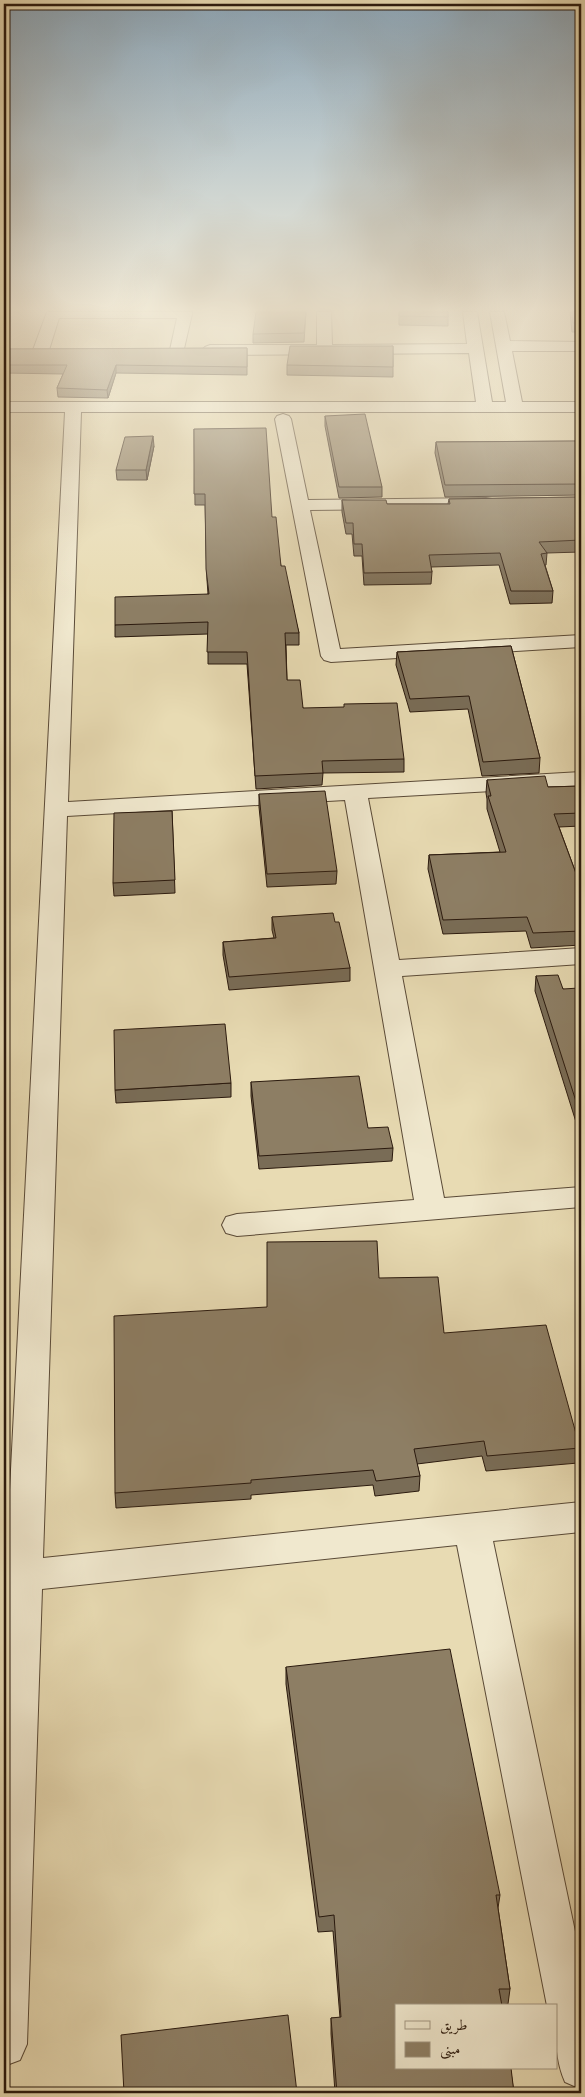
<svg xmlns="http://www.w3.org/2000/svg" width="585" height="2097" font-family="'EB Garamond',Amiri,serif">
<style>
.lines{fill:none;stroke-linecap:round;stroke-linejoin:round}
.minor-casing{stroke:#5a4a37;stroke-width:2}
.minor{fill:#f0e8ce;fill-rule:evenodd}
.wall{fill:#796c56;stroke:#2b1a0e}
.shaded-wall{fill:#635846;stroke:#2b1a0e}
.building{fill:#8d7e64;stroke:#2b1a0e}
</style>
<rect width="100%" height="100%" fill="#e8dbb3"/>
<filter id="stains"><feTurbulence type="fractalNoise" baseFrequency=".004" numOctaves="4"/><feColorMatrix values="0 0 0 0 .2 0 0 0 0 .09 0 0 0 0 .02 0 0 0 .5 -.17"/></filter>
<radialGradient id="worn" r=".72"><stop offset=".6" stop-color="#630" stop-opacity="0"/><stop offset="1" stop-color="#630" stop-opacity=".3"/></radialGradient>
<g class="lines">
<g class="minor-casing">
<g id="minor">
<path d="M 47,312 L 192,312 L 192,314 L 183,353 L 173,353 L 170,350 L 177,318 L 59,318 L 49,350 L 46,353 L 36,353 L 33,350 Z"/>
<path d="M 317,312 L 331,312 L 332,345 L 467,344 L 463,312 L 477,312 L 492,402 L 506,402 L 490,312 L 504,312 L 510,341 L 581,342 L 581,351 L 512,351 L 522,402 L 581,402 L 581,412 L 81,412 L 68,802 L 581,772 L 581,786 L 368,798 L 399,960 L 581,948 L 581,964 L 402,976 L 444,1198 L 581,1187 L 581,1207 L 237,1236 L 226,1233 L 222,1225 L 226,1217 L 237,1214 L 414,1200 L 345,800 L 67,816 L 43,1558 L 581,1502 L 581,1532 L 493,1541 L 581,1960 L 581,2089 L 565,2082 C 554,2057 556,2033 556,2006 L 547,2006 L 457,1545 L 42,1589 L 27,2044 L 20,2060 L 4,2066 L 4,1607 L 65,412 L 4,412 L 4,402 L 476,402 L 469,353 L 210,355 L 205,353 L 202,350 L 205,347 L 210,345 L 317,345 Z"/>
<path d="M 283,414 L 289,416 L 291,419 L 308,500 L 486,498 L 492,499 L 495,503 L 492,507 L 486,508 L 310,510 L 340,649 L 581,635 L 581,647 L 331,662 L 324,660 L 321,656 L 275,419 L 277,416 Z"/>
</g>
</g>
<use href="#minor" class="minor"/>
</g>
<g class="wall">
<path d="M 306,312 L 304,342 L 253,343 L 253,334 Z"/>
<path d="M 399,312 L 448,312 L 448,326 L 399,325 Z"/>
<path d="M 570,312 L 581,312 L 581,332 L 572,332 Z"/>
<path d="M 393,346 L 393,377 L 287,375 L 287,365 Z"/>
<path d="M 247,348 L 247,375 L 116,373 L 108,398 L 58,397 L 57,388 L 63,374 L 4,373 L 4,349 Z"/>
<path d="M 325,416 L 382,487 L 382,497 L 339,498 L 325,426 Z"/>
<path d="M 194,429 L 272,517 L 281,566 L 299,633 L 299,645 L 286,645 L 287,680 L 303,708 L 404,759 L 404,772 L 323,773 L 322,785 L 256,789 L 247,664 L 208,664 L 208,634 L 115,637 L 115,625 L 208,594 L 207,580 L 205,505 L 195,505 Z"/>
<path d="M 581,441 L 581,495 L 445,497 L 435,453 L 436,442 Z"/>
<path d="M 154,446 L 147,480 L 117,480 L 116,470 Z"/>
<path d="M 581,497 L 581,552 L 547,553 L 546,565 L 545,565 L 553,591 L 552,603 L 510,604 L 499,565 L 431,567 L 432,572 L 431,584 L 364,585 L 362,556 L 354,556 L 352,534 L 346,534 L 342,512 L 342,500 L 387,504 L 448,504 L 449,499 Z"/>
<path d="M 511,646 L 540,758 L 539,773 L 482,776 L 468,709 L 410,712 L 396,665 L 397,652 Z"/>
<path d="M 487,780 L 548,787 L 581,786 L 581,826 L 559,827 L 581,887 L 581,945 L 531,948 L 526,931 L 443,934 L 428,869 L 429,855 L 500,852 L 487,809 L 487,799 L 486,793 Z"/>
<path d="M 259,794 L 337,871 L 336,884 L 267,887 L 259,807 Z"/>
<path d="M 172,811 L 175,893 L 114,896 L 113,883 Z"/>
<path d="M 272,917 L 335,922 L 350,968 L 350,981 L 229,990 L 223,955 L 223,942 L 274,938 L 272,930 Z"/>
<path d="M 536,976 L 563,989 L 581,994 L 581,1138 L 535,991 Z"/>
<path d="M 251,1082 L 368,1128 L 393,1148 L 392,1161 L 259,1169 L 251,1096 Z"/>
<path d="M 231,1083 L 231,1097 L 116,1103 L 115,1090 Z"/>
<path d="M 379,1278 L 444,1333 L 580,1448 L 578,1463 L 486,1471 L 482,1456 L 417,1464 L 420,1476 L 419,1491 L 375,1496 L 373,1485 L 251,1495 L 251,1499 L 116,1508 L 115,1493 L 267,1307 Z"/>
<path d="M 286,1667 L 500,1895 L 498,1908 L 510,1989 L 508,2004 L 501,2005 L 514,2093 L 335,2093 L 331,2034 L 331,2018 L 340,2018 L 333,1931 L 318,1932 L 286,1684 Z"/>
</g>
<g class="shaded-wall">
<path d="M 116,365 L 116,373 L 108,398 L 107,390 Z"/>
<path d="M 153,436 L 154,446 L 147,480 L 146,470 Z"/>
</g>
<g class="building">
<path d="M 256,312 L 306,312 L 304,333 L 253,334 Z"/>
<path d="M 399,312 L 448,312 L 448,317 L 399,316 Z"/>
<path d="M 572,312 L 581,312 L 581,323 L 573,323 Z"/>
<path d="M 290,346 L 393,346 L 393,367 L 287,365 Z"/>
<path d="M 247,348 L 247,367 L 116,365 L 107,390 L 57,388 L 67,365 L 4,365 L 4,349 Z"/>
<path d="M 365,414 L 382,487 L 339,487 L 325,416 Z"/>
<path d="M 266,428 L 272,517 L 276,517 L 281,566 L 285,566 L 299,633 L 285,633 L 287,680 L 300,680 L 303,708 L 344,707 L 344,704 L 397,703 L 404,759 L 322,761 L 323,773 L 255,776 L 247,652 L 207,652 L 208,622 L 115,625 L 115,597 L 209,594 L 206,569 L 205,494 L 194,494 L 194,429 Z"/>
<path d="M 153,436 L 146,470 L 116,470 L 125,437 Z"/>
<path d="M 581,441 L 581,484 L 445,485 L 436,442 Z"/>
<path d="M 581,497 L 581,540 L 539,542 L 547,553 L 541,554 L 553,591 L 511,591 L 500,553 L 429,555 L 432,572 L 364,573 L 362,544 L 354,544 L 353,523 L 346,523 L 342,500 L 386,500 L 387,504 L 450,504 L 449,499 Z"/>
<path d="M 511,646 L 540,758 L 483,762 L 469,696 L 410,699 L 397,652 Z"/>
<path d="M 545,776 L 548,787 L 581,786 L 581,813 L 554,814 L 581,887 L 581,931 L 533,933 L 527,917 L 443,920 L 429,855 L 506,852 L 488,796 L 491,796 L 487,780 Z"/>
<path d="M 325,791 L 337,871 L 267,874 L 259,794 Z"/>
<path d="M 172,811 L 175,880 L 113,883 L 114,813 Z"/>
<path d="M 333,913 L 335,922 L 339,922 L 350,968 L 229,977 L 223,942 L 276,938 L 272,917 Z"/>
<path d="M 558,975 L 563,989 L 579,988 L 581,994 L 581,1117 L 536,976 Z"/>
<path d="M 225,1024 L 231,1083 L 115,1090 L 114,1030 Z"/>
<path d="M 359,1076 L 368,1128 L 388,1127 L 393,1148 L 259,1156 L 251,1082 Z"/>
<path d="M 377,1241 L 379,1278 L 438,1277 L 444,1333 L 546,1325 L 580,1448 L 487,1456 L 484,1441 L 414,1449 L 420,1476 L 376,1481 L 373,1470 L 251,1480 L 251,1483 L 115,1493 L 114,1316 L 267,1307 L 267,1242 Z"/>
<path d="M 450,1649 L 500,1895 L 496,1895 L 510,1989 L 499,1989 L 502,2006 L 396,2006 L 396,2068 L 511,2068 L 514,2093 L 337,2093 L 331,2018 L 341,2017 L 334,1915 L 319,1917 L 286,1667 Z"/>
<path d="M 288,2015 L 297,2093 L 124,2093 L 121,2035 Z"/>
</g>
<linearGradient id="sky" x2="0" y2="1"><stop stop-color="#8ea9bc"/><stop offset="0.51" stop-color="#f5efdd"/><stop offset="1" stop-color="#f5efdd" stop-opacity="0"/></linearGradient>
<rect width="585" height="606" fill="url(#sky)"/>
<rect width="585" height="2097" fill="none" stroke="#e8dbb3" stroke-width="20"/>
<rect x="5" y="5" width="575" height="2087" fill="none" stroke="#2b1a0e" stroke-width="2.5"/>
<rect x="10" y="10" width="565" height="2077" fill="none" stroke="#2b1a0e"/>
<rect x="395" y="2004" width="162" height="65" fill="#f0e8ce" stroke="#a19681"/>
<rect x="405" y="2021" width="25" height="8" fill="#f0e8ce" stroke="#a19681"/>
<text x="440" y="2030" font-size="15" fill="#2b1a0e">طريق</text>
<rect x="405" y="2042" width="25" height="15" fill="#8d7e64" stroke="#a19681"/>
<text x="440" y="2054" font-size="15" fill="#2b1a0e">مبنى</text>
<rect width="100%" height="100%" filter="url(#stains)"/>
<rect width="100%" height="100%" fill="url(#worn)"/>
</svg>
